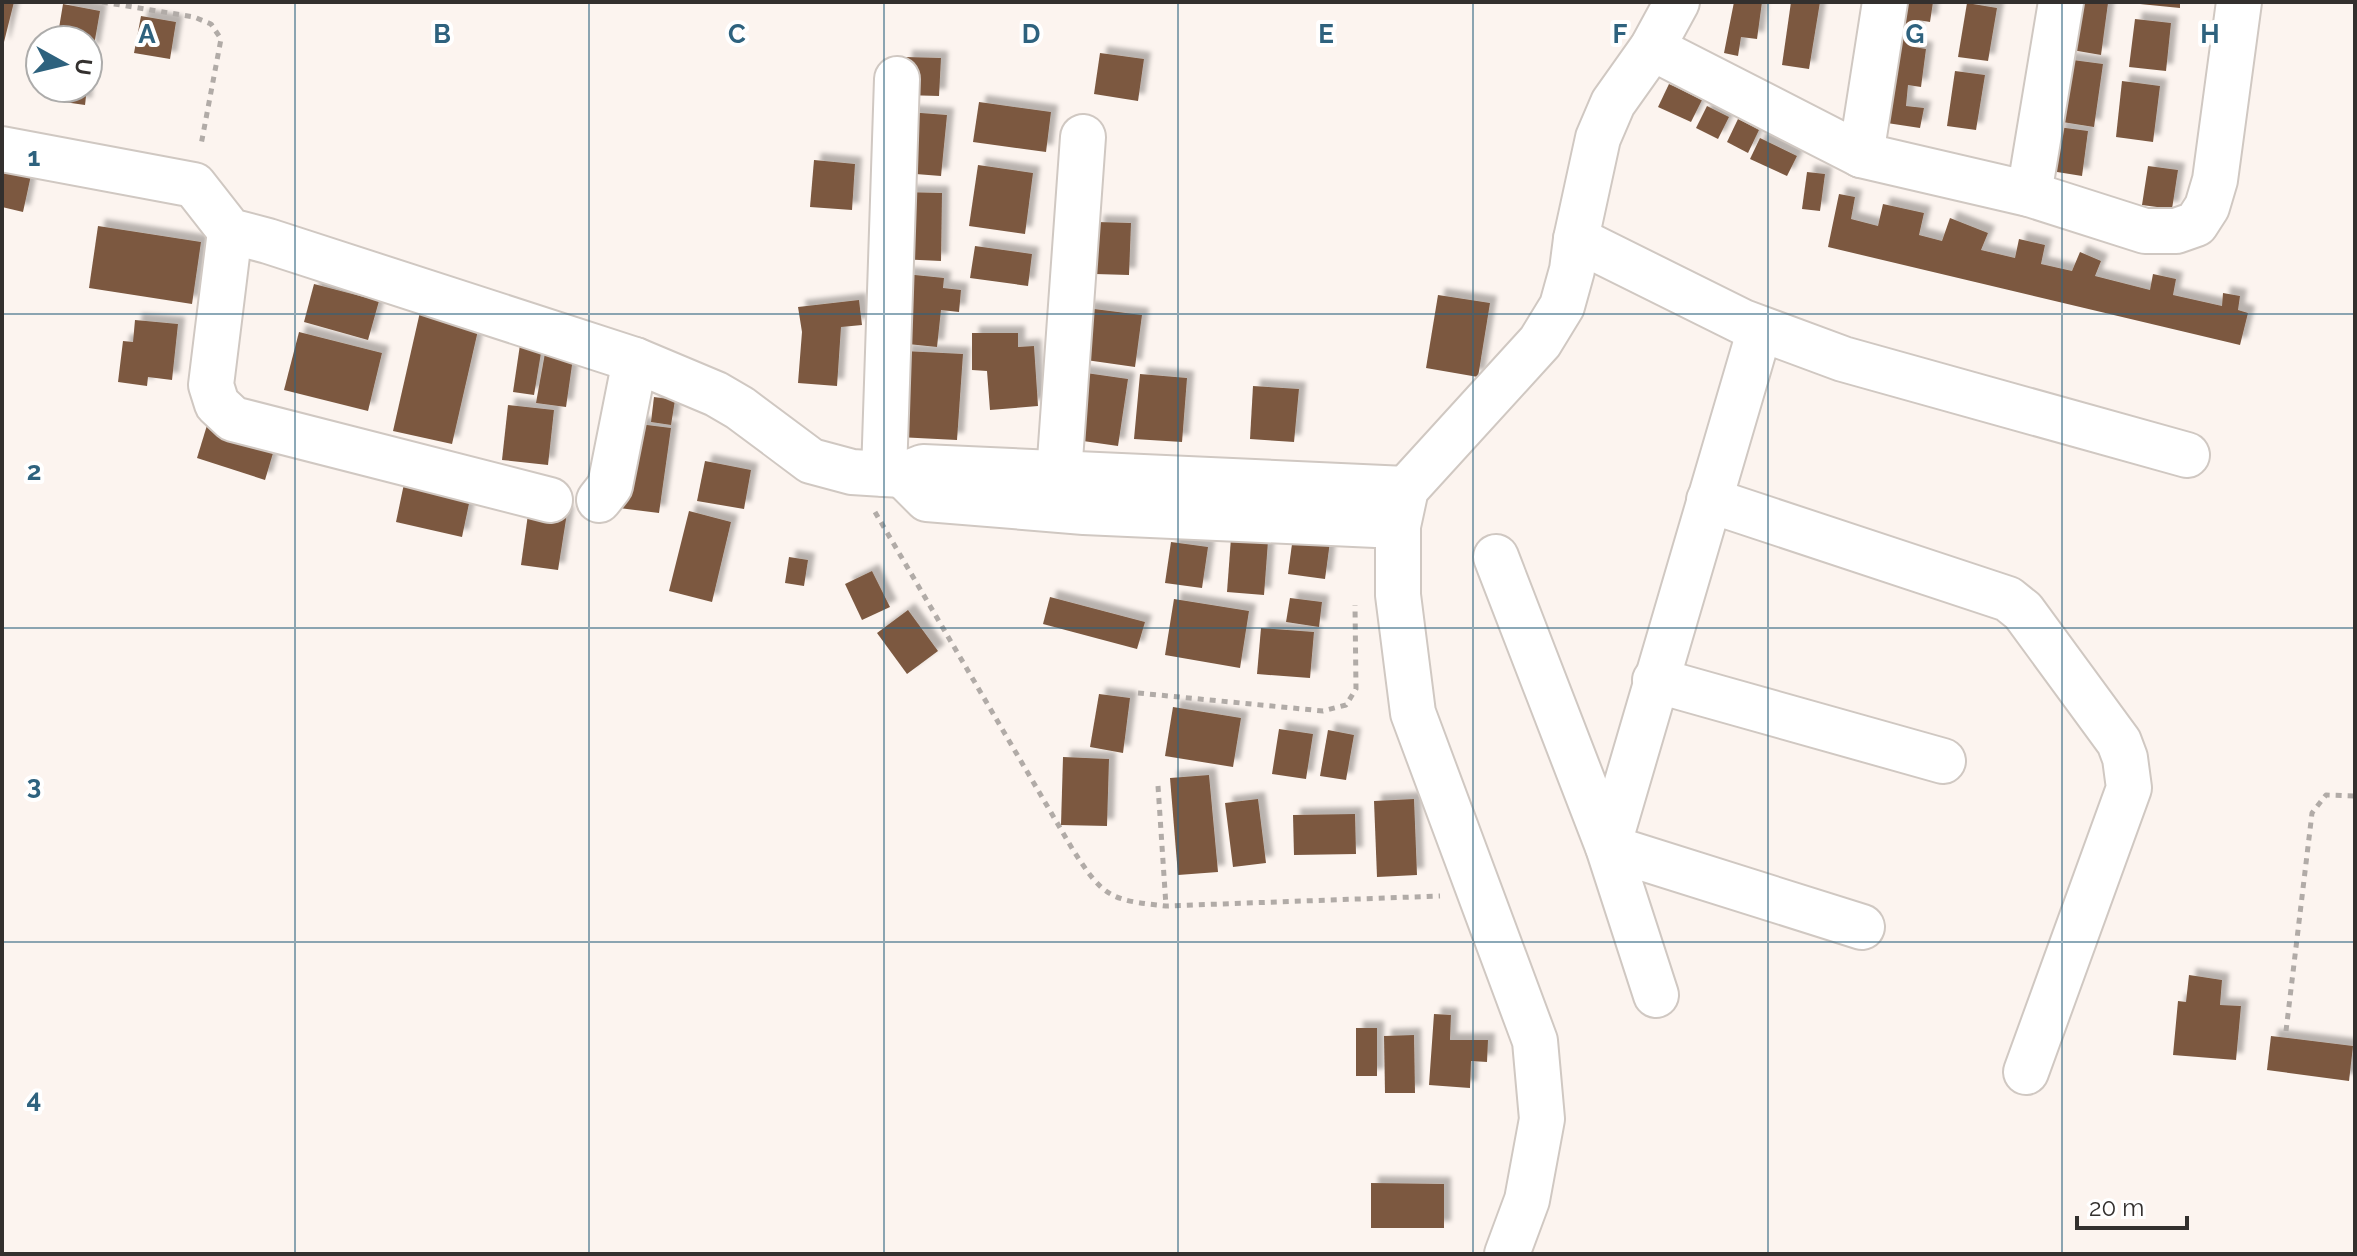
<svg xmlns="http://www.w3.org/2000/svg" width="2357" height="1256" font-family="Raleway,sans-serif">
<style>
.building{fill:#7b5941;filter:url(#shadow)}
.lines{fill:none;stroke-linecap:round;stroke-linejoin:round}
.minor-casing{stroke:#d0c8c2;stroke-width:48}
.path{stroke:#b1aba7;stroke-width:5;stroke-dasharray:6 6;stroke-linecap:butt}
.minor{stroke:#fff;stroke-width:44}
.grid{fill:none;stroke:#2e627e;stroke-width:2;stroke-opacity:0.55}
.grid-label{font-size:26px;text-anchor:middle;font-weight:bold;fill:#2e627e;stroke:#fff;stroke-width:8;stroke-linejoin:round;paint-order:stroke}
</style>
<defs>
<filter id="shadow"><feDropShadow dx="7" dy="-7" stdDeviation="2" flood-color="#0004"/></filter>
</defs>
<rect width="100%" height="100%" fill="#fcf4ef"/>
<g class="building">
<path d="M 2,2 L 14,2 L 3,46 L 2,45 Z"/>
<path d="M 1734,2 L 1762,2 L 1757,39 L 1741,37 L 1738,56 L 1724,53 Z"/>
<path d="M 1791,2 L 1820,2 L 1809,69 L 1782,65 Z"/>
<path d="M 1902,2 L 1933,2 L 1930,22 L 1918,20 L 1914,47 L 1926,49 L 1921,87 L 1908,85 L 1906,106 L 1924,108 L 1920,128 L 1887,123 Z"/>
<path d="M 2079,2 L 2108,3 L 2101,55 L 2072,50 Z"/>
<path d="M 2140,2 L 2180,2 L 2180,8 L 2140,4 Z"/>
<path d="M 1967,3 L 1997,8 L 1988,61 L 1958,57 Z"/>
<path d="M 63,4 L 100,11 L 93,51 L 88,50 L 88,40 L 57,40 Z"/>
<path d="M 141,16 L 176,22 L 170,59 L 134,53 Z"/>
<path d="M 2135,19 L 2171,23 L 2166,71 L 2129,67 Z"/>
<path d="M 1100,53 L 1144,59 L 1138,101 L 1094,94 Z"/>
<path d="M 905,57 L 941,58 L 939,96 L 904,95 Z"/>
<path d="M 2065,59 L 2103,64 L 2094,127 L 2056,121 Z"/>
<path d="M 1955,71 L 1985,75 L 1976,130 L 1947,126 Z"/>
<path d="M 2122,81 L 2160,86 L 2153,142 L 2116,137 Z"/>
<path d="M 1669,84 L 1702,100 L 1691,122 L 1658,107 Z"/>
<path d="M 52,88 L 87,88 L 85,105 L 50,100 Z"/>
<path d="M 979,102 L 1051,112 L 1046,152 L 973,142 Z"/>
<path d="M 1707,106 L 1729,117 L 1718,139 L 1696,128 Z"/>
<path d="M 908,112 L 947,115 L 941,176 L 903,173 Z"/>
<path d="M 1738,119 L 1759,130 L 1748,153 L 1727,142 Z"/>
<path d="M 2058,127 L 2088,131 L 2082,176 L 2051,171 Z"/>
<path d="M 1760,138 L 1797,156 L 1787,176 L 1750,159 Z"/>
<path d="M 2,158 L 33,166 L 23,212 L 2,207 Z"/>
<path d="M 814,160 L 855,164 L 852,210 L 810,207 Z"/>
<path d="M 978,165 L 1033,173 L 1025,234 L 969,226 Z"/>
<path d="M 2148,166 L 2178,170 L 2172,209 L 2142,205 Z"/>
<path d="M 1807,172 L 1825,174 L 1820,211 L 1802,209 Z"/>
<path d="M 899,192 L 942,193 L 941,261 L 898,259 Z"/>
<path d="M 1839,194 L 1855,197 L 1851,219 L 1878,226 L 1883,204 L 1924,213 L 1919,235 L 1942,241 L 1950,218 L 1988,233 L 1981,250 L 2015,258 L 2019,239 L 2045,245 L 2041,264 L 2072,271 L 2080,252 L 2101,261 L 2095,276 L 2150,290 L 2153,274 L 2176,279 L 2173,295 L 2222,306 L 2223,293 L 2240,296 L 2238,310 L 2248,313 L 2240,345 L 1828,247 Z"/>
<path d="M 1097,222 L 1131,223 L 1129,275 L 1095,274 Z"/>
<path d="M 98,226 L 201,242 L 192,304 L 89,288 Z"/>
<path d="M 975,246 L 1032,254 L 1028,286 L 970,278 Z"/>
<path d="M 905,274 L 944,278 L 943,288 L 961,290 L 959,312 L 941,310 L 937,347 L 898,343 Z"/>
<path d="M 314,284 L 379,301 L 368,340 L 304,322 Z"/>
<path d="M 1438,295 L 1490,303 L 1478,377 L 1426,368 Z"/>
<path d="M 859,300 L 862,325 L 841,327 L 837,386 L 798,383 L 802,332 L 798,307 Z"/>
<path d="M 1086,308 L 1142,315 L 1135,367 L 1079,359 Z"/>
<path d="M 420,312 L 479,326 L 452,444 L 393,431 Z"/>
<path d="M 135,320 L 178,324 L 172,380 L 148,377 L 147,386 L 118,382 L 123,341 L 133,342 Z"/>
<path d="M 299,332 L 382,353 L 368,411 L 284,390 Z"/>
<path d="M 972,333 L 1018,333 L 1018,347 L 1034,346 L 1038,406 L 990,410 L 987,371 L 972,370 Z"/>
<path d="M 521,338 L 543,341 L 534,395 L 513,392 Z"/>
<path d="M 904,351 L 963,354 L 957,440 L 898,437 Z"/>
<path d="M 545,353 L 573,358 L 566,407 L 536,403 Z"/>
<path d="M 1079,372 L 1128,379 L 1118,446 L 1069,439 Z"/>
<path d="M 1140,374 L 1187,378 L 1182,442 L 1134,439 Z"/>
<path d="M 1253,386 L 1299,389 L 1294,442 L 1250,439 Z"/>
<path d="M 654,397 L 675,400 L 671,425 L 651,422 Z"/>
<path d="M 508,405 L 554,410 L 548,465 L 502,460 Z"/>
<path d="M 208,422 L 276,443 L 265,480 L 197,458 Z"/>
<path d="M 631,423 L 671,428 L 659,513 L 619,508 Z"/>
<path d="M 705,461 L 751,470 L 744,509 L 697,501 Z"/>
<path d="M 405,479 L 471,494 L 462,537 L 396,522 Z"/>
<path d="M 529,507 L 567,513 L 558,570 L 521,565 Z"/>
<path d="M 689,511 L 731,522 L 712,602 L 669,591 Z"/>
<path d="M 1294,529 L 1331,534 L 1325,579 L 1288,574 Z"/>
<path d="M 1231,538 L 1268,541 L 1264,595 L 1227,592 Z"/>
<path d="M 1171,542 L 1208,547 L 1202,588 L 1165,583 Z"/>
<path d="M 789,557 L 808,560 L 804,586 L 785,583 Z"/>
<path d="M 872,571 L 890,607 L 862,620 L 845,584 Z"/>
<path d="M 1050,597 L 1145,622 L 1137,649 L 1043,624 Z"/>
<path d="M 1290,598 L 1322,602 L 1319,627 L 1286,622 Z"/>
<path d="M 1174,599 L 1249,611 L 1240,668 L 1165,655 Z"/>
<path d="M 908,610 L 938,651 L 907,674 L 877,633 Z"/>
<path d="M 1261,628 L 1314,632 L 1310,678 L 1257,674 Z"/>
<path d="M 1099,694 L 1130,698 L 1123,753 L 1090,747 Z"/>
<path d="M 1173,707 L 1241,718 L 1233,767 L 1165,756 Z"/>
<path d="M 1279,729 L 1313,734 L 1306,779 L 1272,774 Z"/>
<path d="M 1328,730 L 1354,735 L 1346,780 L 1320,776 Z"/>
<path d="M 1063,757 L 1109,759 L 1107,826 L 1061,825 Z"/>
<path d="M 1209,775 L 1218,872 L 1178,875 L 1170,778 Z"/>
<path d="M 1258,799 L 1266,863 L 1233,867 L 1225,803 Z"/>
<path d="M 1414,799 L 1417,875 L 1377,877 L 1374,801 Z"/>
<path d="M 1355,814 L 1356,854 L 1294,855 L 1293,815 Z"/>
<path d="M 2189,975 L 2222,980 L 2220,1005 L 2241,1006 L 2236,1060 L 2173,1055 L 2178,1001 L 2186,1002 Z"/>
<path d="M 1434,1014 L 1451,1015 L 1450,1040 L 1488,1040 L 1487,1062 L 1471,1061 L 1470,1088 L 1429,1085 Z"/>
<rect x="1356" y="1028" width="21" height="48"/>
<path d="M 1414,1035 L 1415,1093 L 1385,1093 L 1384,1036 Z"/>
<path d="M 2271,1036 L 2353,1046 L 2349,1081 L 2267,1070 Z"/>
<path d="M 1371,1183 L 1444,1184 L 1444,1228 L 1371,1228 Z"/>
</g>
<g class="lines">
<g class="minor-casing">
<g id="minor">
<path d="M 1652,48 L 1861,155 L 2029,194 L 2145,231 L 2176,231 L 2196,224 L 2207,207 L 2215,180 L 2239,2"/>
<path d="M 2,149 L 194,185 L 230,231 L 268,241 L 635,360 L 716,394 L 740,408 L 811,461 L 852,472 L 884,474 L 903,475 L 923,467 L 1406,489"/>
<path d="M 1861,155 L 1885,2"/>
<path d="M 2029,194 L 2061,2"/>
<path d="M 230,231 L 211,385 L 217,404 L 233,419 L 550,500"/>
<path d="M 1576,239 L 1743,322 L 1843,359 L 2187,455"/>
<path d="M 1760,329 L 1608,847 L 1862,927"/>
<path d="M 884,474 L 897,79"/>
<path d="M 1059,474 L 1083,137"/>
<path d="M 903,475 L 927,499 L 1084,512 L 1398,526"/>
<path d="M 599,500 L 610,486 L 635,360"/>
<path d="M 1709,500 L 2008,599 L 2023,611 L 2119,742 L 2125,758 L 2129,788 L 2026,1072"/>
<path d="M 1496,557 L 1608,847 L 1656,995"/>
<path d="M 1655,680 L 1943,761"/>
<path d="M 1507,1254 L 1527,1200 L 1542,1119 L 1535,1041 L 1413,713 L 1398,595 L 1398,526 L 1406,489 L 1540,342 L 1562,306 L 1572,270 L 1576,239 L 1598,138 L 1613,103 L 1652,48 L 1677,2"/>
</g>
</g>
<g class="path">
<path d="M 102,2 L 194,17 L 211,24 L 221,39 L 201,145"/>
<path d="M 875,512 L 1073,850 C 1104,898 1110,900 1166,906 L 1440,896"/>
<path d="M 1138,693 L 1323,711 L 1346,705 L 1356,689 L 1355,605"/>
<path d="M 1158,786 L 1166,906"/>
<path d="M 2286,1031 L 2312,813 L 2326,795 L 2355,796"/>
</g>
<use href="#minor" class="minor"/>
</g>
<path class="grid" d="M 295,2 L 295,1254M 589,2 L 589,1254M 884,2 L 884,1254M 1178,2 L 1178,1254M 1473,2 L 1473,1254M 1768,2 L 1768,1254M 2062,2 L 2062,1254M 2,314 L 2355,314M 2,628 L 2355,628M 2,942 L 2355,942"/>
<g class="grid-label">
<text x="147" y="43">A</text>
<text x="442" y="43">B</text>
<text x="737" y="43">C</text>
<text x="1031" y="43">D</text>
<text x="1326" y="43">E</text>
<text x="1620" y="43">F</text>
<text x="1915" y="43">G</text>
<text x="2210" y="43">H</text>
<text x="34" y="166">1</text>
<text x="34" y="480">2</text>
<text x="34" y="794">3</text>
<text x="34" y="1108">4</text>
</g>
<rect width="2357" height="1256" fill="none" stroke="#33302e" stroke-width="8"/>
<g transform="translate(64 64) rotate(98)"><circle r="38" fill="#ffffff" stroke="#adacab" stroke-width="2"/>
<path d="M0-6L14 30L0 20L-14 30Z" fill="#2e627e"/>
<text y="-12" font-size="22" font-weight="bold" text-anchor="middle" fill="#33302e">U</text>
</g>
<path d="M2077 1216v12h110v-12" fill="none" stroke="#33302e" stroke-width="4"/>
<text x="2089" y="1216" font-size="24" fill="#33302e" stroke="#ffffff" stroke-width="6" paint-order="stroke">20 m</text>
</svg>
